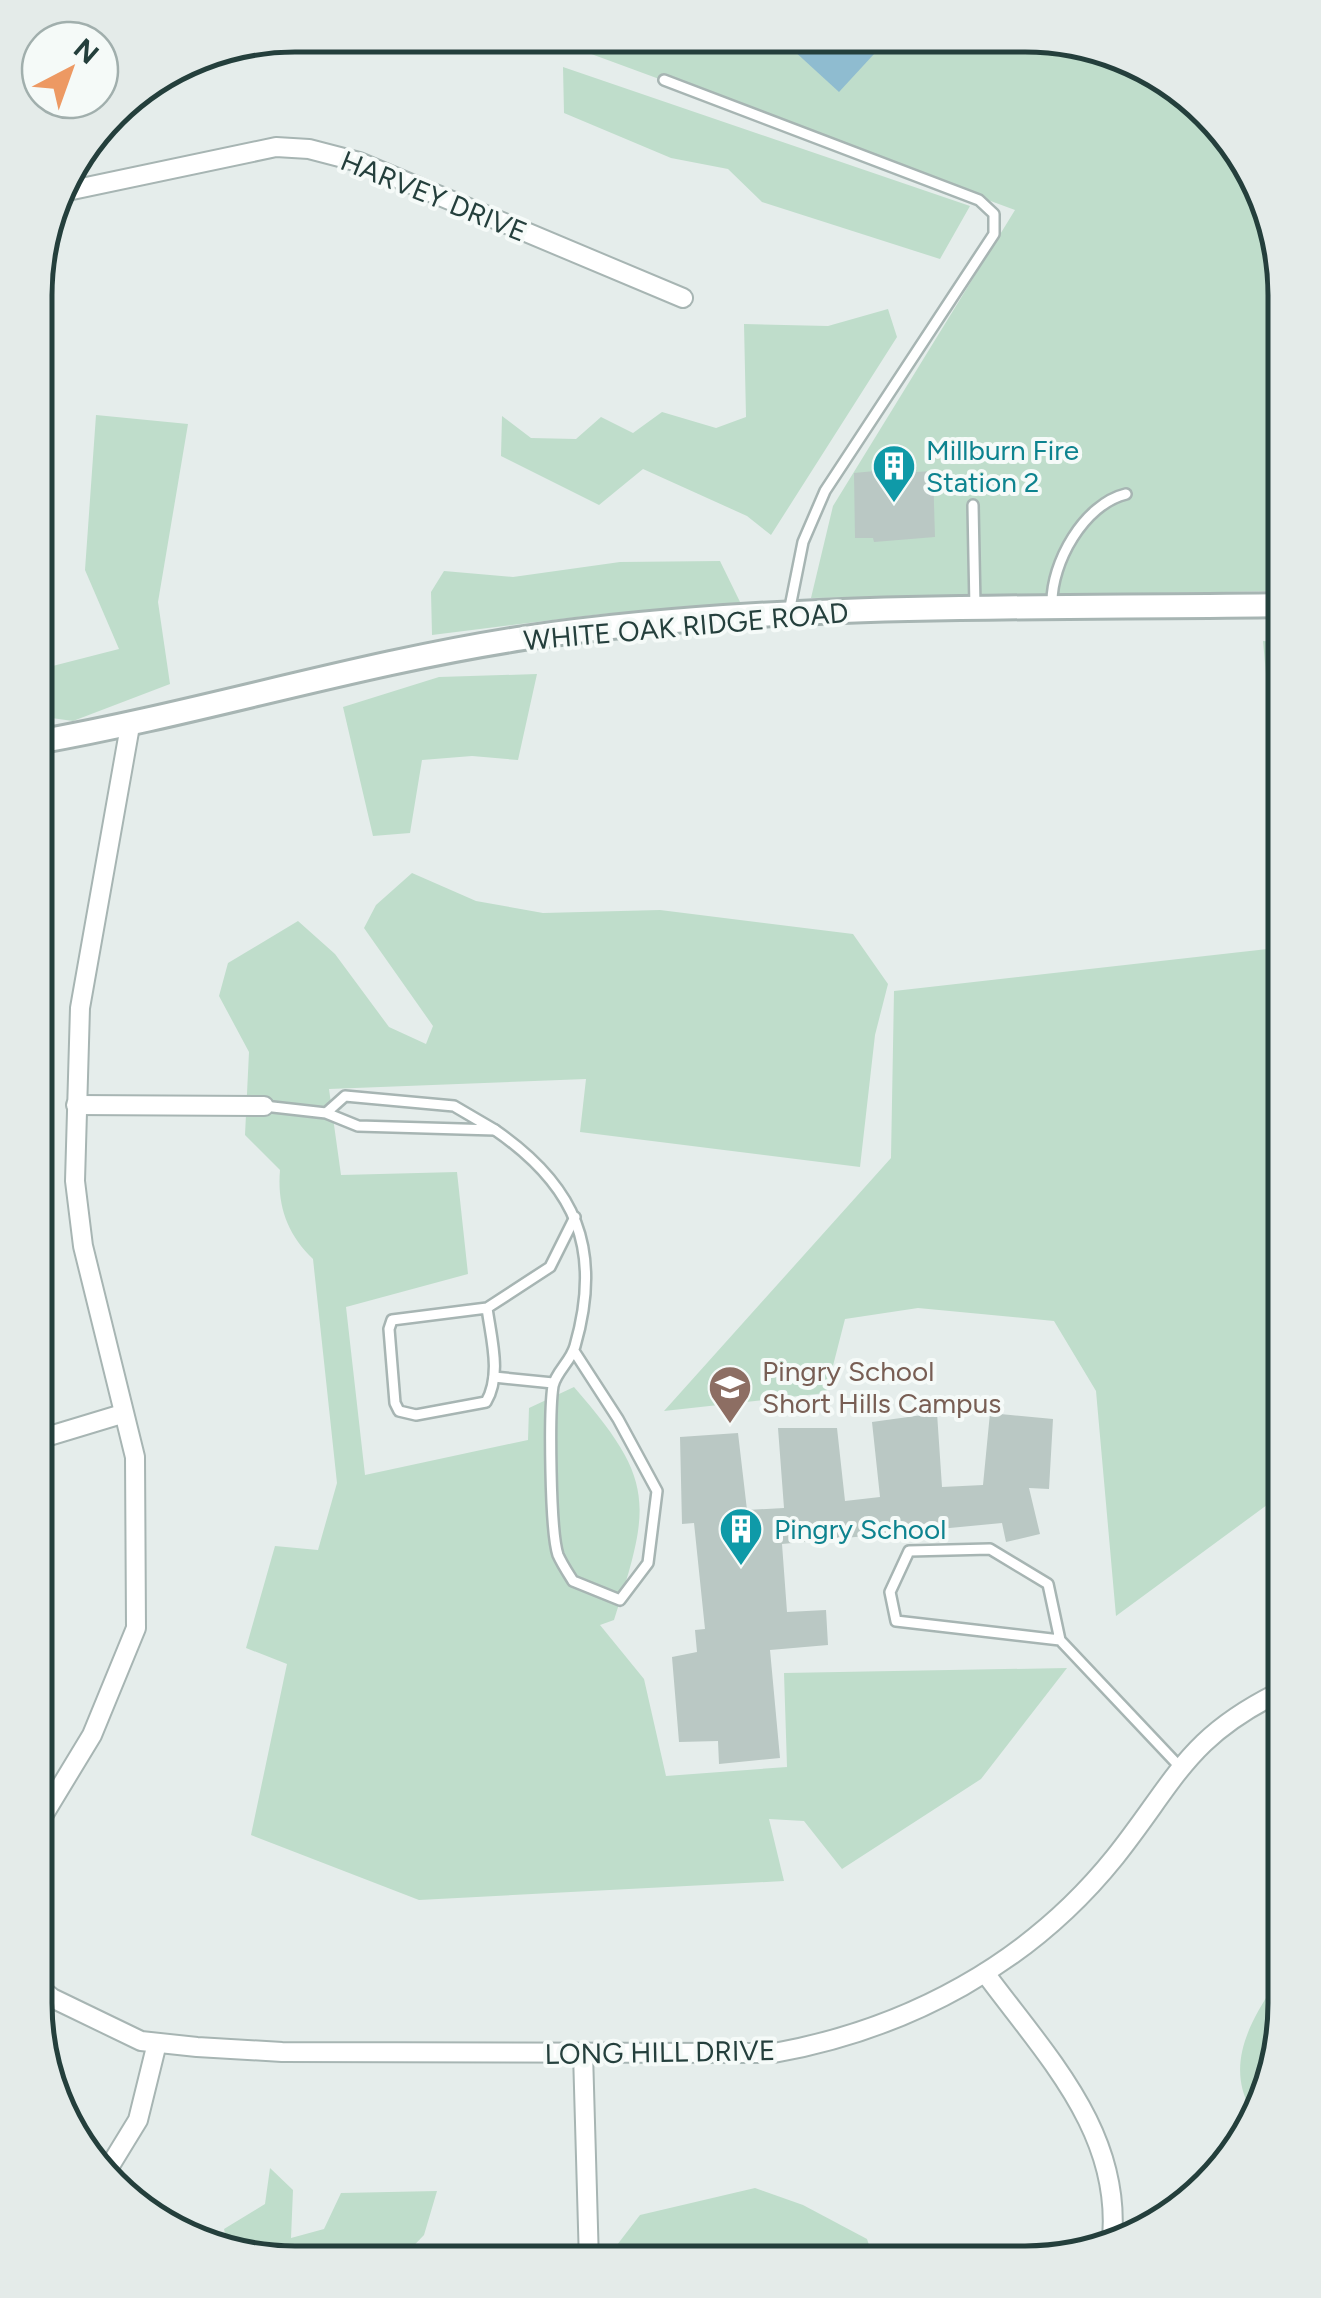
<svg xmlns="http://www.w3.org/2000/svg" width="1321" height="2298" font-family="Figtree,sans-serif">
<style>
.green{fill:#bfddcb}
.water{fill:#8fbcd0}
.building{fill:#bac8c4}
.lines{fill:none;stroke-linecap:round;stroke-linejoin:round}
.service-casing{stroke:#a7b5b3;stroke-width:14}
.minor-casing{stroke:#a7b5b3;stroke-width:22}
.tertiary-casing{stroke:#a7b5b3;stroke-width:28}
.service{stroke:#fff;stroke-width:9}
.minor{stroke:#fff;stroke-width:18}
.tertiary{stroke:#fff;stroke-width:22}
.labels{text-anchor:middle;stroke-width:8;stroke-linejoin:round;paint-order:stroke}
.street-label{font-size:28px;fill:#243f3c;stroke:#f5faf8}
.culture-label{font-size:28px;fill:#0d838f;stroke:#f5faf8;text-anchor:start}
.education-label{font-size:28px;fill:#785e54;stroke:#f5faf8;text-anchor:start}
.rim{fill:none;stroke:#243f3c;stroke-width:5}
</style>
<rect width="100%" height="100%" fill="#e5edeb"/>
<g class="green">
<path d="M 545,37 L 1076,40 L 1197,99 L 1272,211 L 1286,296 L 1286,591 L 811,598 L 833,506 L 1015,210 Z"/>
<path d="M 563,67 L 970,206 L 940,259 L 762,202 L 728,169 L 671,158 L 564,113 Z"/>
<path d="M 888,309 L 897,337 L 771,535 L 747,516 L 643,469 L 599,505 L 501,456 L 502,416 L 531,438 L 576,439 L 601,417 L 633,433 L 662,412 L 716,428 L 746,417 L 744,324 L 828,326 Z"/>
<path d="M 96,415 L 188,424 L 158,602 L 170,684 L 73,721 L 37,716 L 37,670 L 119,649 L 85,570 Z"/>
<path d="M 720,561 L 742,606 L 602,614 L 432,635 L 431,592 L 444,571 L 513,577 L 620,562 Z"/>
<path d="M 1263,641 L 1286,642 L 1286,892 Z"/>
<path d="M 537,674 L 518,760 L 472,756 L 422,760 L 410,833 L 373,836 L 343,707 L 439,677 Z"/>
<path d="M 412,873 L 476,901 L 543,913 L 660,910 L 853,934 L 888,984 L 875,1035 L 860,1167 L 580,1132 L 586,1079 L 329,1089 L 341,1175 L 457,1172 L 468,1274 L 346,1307 L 365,1475 L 528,1440 L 529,1408 L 574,1387 C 656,1481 651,1504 614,1620 L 600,1625 L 644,1679 L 666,1776 L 787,1767 L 784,1673 L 1067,1668 L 981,1779 L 842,1869 L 804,1821 L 769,1819 L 784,1881 L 419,1900 L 251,1835 L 287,1664 L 246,1648 L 275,1546 L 318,1550 L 337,1483 L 313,1259 C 287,1234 277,1205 280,1170 L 245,1135 L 249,1052 L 219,996 L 228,963 L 298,921 L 335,954 L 389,1027 L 426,1044 L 433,1026 L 364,928 L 376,905 Z"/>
<path d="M 1286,947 L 1286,1491 L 1116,1616 L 1096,1391 L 1054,1321 L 918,1308 L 845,1319 L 826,1393 L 664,1411 L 891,1158 L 894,991 Z"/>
<path d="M 1285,1969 L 1285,2020 L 1251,2110 C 1222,2059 1257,2011 1285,1969 Z"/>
<path d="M 270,2168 L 293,2190 L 291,2238 L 324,2229 L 341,2193 L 437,2191 L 424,2235 L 399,2261 L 261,2261 L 228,2247 L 224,2229 L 265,2204 Z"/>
<path d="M 755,2188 L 803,2205 L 867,2239 L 875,2263 L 620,2262 L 617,2245 L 640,2215 Z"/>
</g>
<path class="water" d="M 780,38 L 883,39 L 886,41 L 839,92 Z"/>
<g class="building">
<path d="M 917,467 L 916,472 L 933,471 L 935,537 L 874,542 L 873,538 L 855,538 L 854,473 Z"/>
<path d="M 937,1413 L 942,1487 L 983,1485 L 990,1413 L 1053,1419 L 1049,1489 L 1029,1488 L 1040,1534 L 1006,1542 L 1002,1523 L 782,1544 L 787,1612 L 826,1610 L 828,1645 L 770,1650 L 780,1758 L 719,1764 L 718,1741 L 679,1742 L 672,1657 L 697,1652 L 695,1630 L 705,1629 L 694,1523 L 682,1524 L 680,1437 L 738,1433 L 747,1510 L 784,1508 L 778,1428 L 837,1428 L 845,1501 L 880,1497 L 872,1422 Z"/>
</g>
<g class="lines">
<g class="service-casing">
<g id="service">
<path d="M 664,80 L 979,200 L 994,214 L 994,234 L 825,491 L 803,542 L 789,612"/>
<path d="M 973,505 L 975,607"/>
<path d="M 1052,604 C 1051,563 1084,504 1126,494"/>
<path d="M 264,1106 L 326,1113 L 358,1126 L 495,1130 L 454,1106 L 345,1096 L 326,1113"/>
<path d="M 495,1130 C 576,1186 603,1249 575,1346 C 571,1361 556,1372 553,1386 C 549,1412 550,1531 558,1555 C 562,1564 568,1573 573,1581 L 620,1600 L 648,1563 L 657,1491 L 618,1419 L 574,1351"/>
<path d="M 487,1308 C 491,1338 502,1375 486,1402 L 416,1415 L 399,1411 L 395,1403 L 389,1329 L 392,1320 L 487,1308 L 550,1267 L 575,1217"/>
<path d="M 494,1377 L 553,1383"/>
<path d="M 1060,1640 L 896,1621 L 890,1592 L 909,1551 L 990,1549 L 1048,1584 L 1060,1640 L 1179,1766"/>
</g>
</g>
<g class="minor-casing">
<g id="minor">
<path d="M 58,193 L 276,147 L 309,149 L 359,162 L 683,298"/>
<path d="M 76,1105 L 264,1106"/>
<path d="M 36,1440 L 122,1414"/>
<path d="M 35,1829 L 92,1735 L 136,1628 L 135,1457 L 83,1246 L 75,1181 L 80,1008 L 130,726"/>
<path d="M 985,1973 C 1047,2057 1126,2136 1111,2248"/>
<path d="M 35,1984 L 52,1998 L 141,2041 L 197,2047 L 282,2052 L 774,2053 C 908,2029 1029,1964 1115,1857 C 1177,1779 1187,1736 1286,1689"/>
<path d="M 583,2053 L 589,2262"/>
<path d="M 108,2169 L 138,2120 L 157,2043"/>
</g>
</g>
<g class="tertiary-casing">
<path id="tertiary" d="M 37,742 C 200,713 360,663 524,638 C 776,601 1032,609 1286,605"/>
</g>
<use href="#service" class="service"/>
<use href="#minor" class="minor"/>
<use href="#tertiary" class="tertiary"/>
</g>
<defs>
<g id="building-pin" transform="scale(2.25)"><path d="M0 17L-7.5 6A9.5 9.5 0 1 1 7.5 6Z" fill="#0f9aa8" stroke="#f5faf8"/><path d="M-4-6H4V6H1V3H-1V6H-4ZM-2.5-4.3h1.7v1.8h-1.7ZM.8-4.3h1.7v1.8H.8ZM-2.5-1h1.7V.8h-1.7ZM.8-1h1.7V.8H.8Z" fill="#fff"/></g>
<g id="school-pin" transform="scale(2.25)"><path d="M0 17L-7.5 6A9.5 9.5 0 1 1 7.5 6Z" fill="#8d6e63" stroke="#f5faf8"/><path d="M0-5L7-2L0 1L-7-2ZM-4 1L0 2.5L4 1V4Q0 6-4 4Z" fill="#fff"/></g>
</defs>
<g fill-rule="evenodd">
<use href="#building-pin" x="894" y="466"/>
<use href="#school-pin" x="730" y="1387"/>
<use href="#building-pin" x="741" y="1529"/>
</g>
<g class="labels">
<g class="street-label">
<text transform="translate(434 196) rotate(22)" y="10">HARVEY DRIVE</text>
<text transform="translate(686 626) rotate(-5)" y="10">WHITE OAK RIDGE ROAD</text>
<text transform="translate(660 2052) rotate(-1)" y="10">LONG HILL DRIVE</text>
</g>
<g class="culture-label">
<text x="926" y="460">Millburn Fire<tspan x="926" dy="32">Station 2</tspan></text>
<text x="774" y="1539">Pingry School</text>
</g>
<g class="education-label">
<text x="762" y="1381">Pingry School<tspan x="762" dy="32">Short Hills Campus</tspan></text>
</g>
</g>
<path d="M0 0H1321V2298H0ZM295 52H1025A243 243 0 0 1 1268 295V2003A243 243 0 0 1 1025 2246H295A243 243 0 0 1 52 2003V295A243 243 0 0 1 295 52Z" fill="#e4ebe9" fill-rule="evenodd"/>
<path class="rim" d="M295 52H1025A243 243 0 0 1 1268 295V2003A243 243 0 0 1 1025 2246H295A243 243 0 0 1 52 2003V295A243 243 0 0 1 295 52Z"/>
<g transform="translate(70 70) rotate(41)"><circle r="48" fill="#f5faf8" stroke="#a1afad" stroke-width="2.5"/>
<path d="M0-8L18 38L0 25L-18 38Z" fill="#ed9963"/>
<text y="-15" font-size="28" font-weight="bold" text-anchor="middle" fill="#243f3c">N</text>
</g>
</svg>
